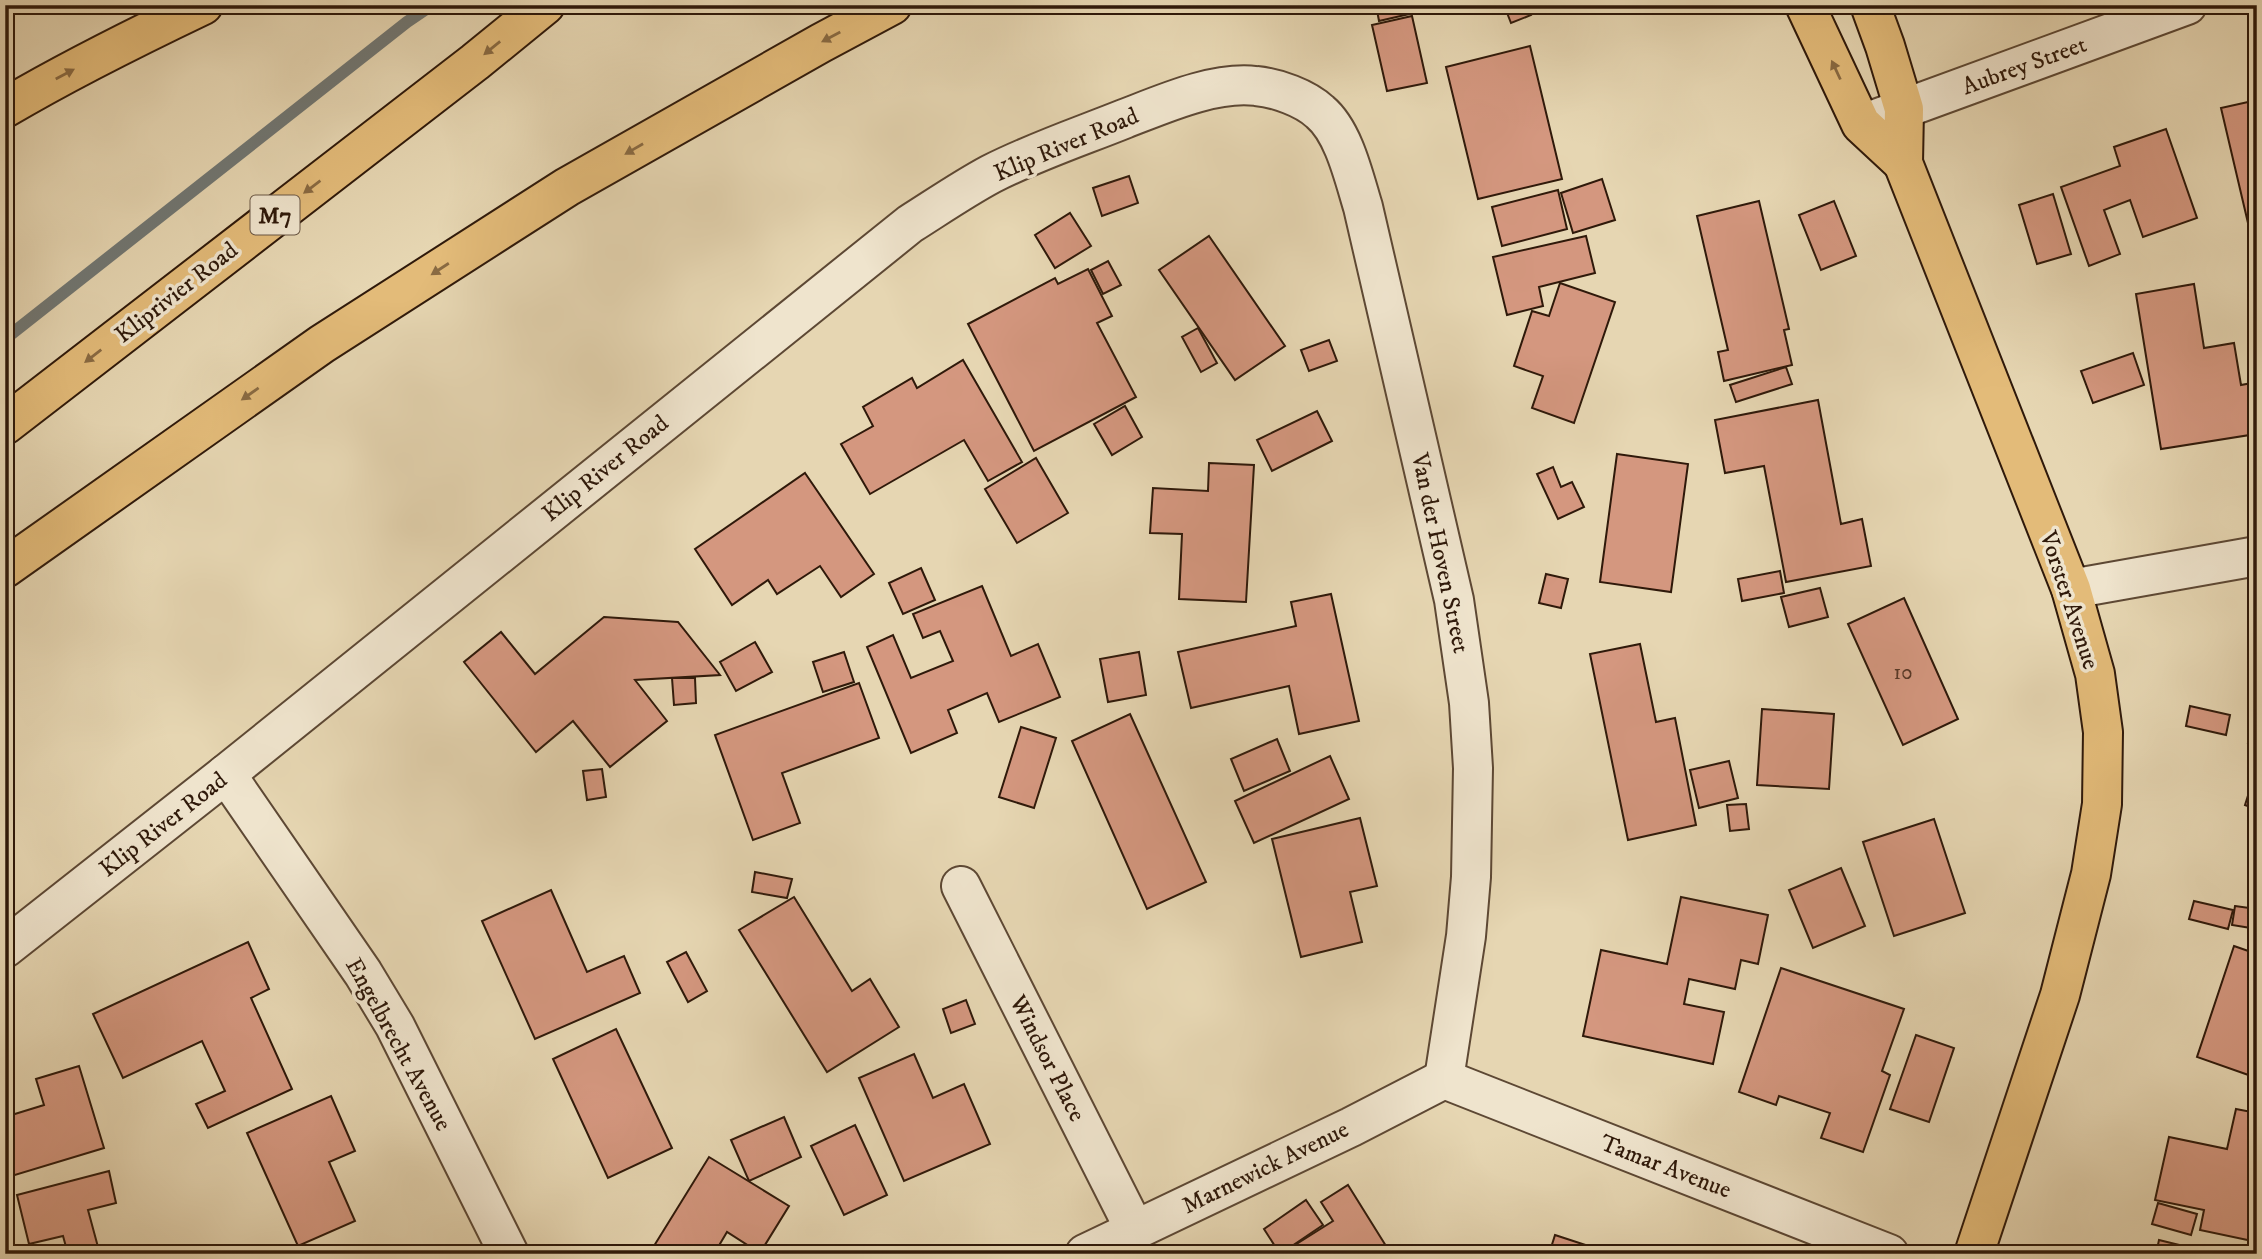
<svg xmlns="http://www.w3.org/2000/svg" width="2262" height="1259" font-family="'IM FELL DW Pica',serif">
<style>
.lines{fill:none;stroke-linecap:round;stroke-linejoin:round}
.stream{stroke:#717773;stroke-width:12}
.building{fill:#d4977f;stroke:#2f190a;stroke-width:2}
.minor-casing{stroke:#5d4834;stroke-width:42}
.major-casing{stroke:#2f190a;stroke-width:42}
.minor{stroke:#efe4cd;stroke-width:38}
.major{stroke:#e3bb79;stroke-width:38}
.oneway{fill:#896a42}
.labels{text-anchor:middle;stroke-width:7;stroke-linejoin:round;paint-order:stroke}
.number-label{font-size:21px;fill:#583827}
.shield{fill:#efe4cd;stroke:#695644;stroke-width:2}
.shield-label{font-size:23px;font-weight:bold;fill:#2f190a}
.street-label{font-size:24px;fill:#2f190a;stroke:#efe4cd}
</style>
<rect width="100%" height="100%" fill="#e6d6b2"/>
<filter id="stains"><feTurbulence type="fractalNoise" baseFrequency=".00286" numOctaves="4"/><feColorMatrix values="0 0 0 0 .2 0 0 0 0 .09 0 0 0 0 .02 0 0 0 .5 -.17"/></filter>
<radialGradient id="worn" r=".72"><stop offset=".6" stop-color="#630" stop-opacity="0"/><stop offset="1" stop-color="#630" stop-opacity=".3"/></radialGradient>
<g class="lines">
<path class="stream" d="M 5,339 L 407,22 L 432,5"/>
</g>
<g class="building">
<path d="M 1376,5 L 1416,5 L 1418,12 L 1379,21 Z"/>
<path d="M 1504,5 L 1527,5 L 1531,15 L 1511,23 Z"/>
<path d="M 1412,16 L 1427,83 L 1387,91 L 1372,25 Z"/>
<path d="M 1530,46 L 1562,179 L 1478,199 L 1446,67 Z"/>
<path d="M 2257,100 L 2257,221 L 2248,223 L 2221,108 Z"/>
<path d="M 2166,129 L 2197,218 L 2143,237 L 2130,200 L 2104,210 L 2120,254 L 2089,266 L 2061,187 L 2120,166 L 2114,147 Z"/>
<path d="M 1129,176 L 1138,203 L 1102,216 L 1093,188 Z"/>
<path d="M 1602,179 L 1615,220 L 1573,233 L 1561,193 Z"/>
<path d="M 1558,190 L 1567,229 L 1502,246 L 1492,207 Z"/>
<path d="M 2053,194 L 2071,254 L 2037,264 L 2019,205 Z"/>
<path d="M 1759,201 L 1789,329 L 1784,330 L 1792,365 L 1724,381 L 1718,352 L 1728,350 L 1697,216 Z"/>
<path d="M 1834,201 L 1856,256 L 1821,270 L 1799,215 Z"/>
<path d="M 1070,213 L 1091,246 L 1055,268 L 1035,235 Z"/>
<path d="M 1209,236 L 1285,346 L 1235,380 L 1159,270 Z"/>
<path d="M 1586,236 L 1595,273 L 1539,287 L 1543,306 L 1507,315 L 1493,257 Z"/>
<path d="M 1108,261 L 1121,285 L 1103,294 L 1091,270 Z"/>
<path d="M 1088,269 L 1112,316 L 1097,323 L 1136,397 L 1034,451 L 968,324 L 1055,278 L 1058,284 Z"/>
<path d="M 1560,283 L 1615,302 L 1574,423 L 1532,408 L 1543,376 L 1514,366 L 1532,311 L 1549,316 Z"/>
<path d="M 2194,284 L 2204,348 L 2234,343 L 2241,385 L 2257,382 L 2257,478 L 2250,435 L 2161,449 L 2136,294 Z"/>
<path d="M 1198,328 L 1217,363 L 1201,372 L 1182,337 Z"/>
<path d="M 1329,340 L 1337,361 L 1309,371 L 1301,350 Z"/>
<path d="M 2133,353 L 2144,385 L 2093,403 L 2081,371 Z"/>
<path d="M 963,360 L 1022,462 L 988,481 L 964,440 L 870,494 L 841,444 L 873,426 L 863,407 L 912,378 L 917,388 Z"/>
<path d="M 1786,367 L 1792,384 L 1736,402 L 1730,385 Z"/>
<path d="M 1818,400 L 1841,524 L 1862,519 L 1871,566 L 1786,582 L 1764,466 L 1725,473 L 1715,420 Z"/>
<path d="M 1125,406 L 1142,437 L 1112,455 L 1094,424 Z"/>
<path d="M 1317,411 L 1332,441 L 1272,471 L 1257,440 Z"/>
<path d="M 1617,454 L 1688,464 L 1671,592 L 1600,582 Z"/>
<path d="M 1036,458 L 1068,513 L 1017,543 L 985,489 Z"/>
<path d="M 1209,463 L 1254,465 L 1246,602 L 1179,599 L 1182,534 L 1150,533 L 1153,488 L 1208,491 Z"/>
<path d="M 1553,467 L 1561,487 L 1572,482 L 1584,507 L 1558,519 L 1537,474 Z"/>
<path d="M 805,473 L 874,574 L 841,597 L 820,566 L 777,594 L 768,580 L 732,605 L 695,549 Z"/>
<path d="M 921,568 L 935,600 L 903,614 L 889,583 Z"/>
<path d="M 1780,571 L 1784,593 L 1742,601 L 1738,579 Z"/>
<path d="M 1546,574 L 1568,579 L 1561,608 L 1539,603 Z"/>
<path d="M 982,586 L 1011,656 L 1038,644 L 1060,697 L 999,722 L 987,693 L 948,710 L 957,733 L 911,753 L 867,647 L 893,635 L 911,678 L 953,661 L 940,631 L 923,638 L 913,614 Z"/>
<path d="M 1820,588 L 1828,617 L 1789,627 L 1781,597 Z"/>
<path d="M 1331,594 L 1359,721 L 1299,734 L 1289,686 L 1191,708 L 1178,652 L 1296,626 L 1291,602 Z"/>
<path d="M 1904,598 L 1958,719 L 1903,745 L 1848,624 Z"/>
<path d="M 604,617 L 678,622 L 720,675 L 635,680 L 667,721 L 610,767 L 573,721 L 536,752 L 464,662 L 501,632 L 535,674 Z"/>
<path d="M 755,642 L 772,672 L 736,691 L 720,662 Z"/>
<path d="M 1640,644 L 1656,722 L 1675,718 L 1696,825 L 1628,840 L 1590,654 Z"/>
<path d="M 844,652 L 854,682 L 823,692 L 813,662 Z"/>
<path d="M 1139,652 L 1146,695 L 1108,702 L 1100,659 Z"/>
<path d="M 672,678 L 695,678 L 696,703 L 674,705 Z"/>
<path d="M 859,683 L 879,738 L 782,773 L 800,823 L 753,840 L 715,735 Z"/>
<path d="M 2257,702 L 2257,745 L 2248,743 Z"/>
<path d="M 2190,706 L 2230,715 L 2226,735 L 2186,726 Z"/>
<path d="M 1762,709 L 1834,714 L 1829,789 L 1757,785 Z"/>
<path d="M 1130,714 L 1206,882 L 1147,909 L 1072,741 Z"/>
<path d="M 1021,727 L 1056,738 L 1034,808 L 999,797 Z"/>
<path d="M 1277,739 L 1290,771 L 1244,791 L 1231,759 Z"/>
<path d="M 1330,756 L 1349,799 L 1254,843 L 1235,801 Z"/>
<path d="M 1729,761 L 1738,798 L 1699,808 L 1690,770 Z"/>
<path d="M 2257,767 L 2257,809 L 2245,805 Z"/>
<path d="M 602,769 L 606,797 L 587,800 L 583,771 Z"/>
<path d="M 1746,804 L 1749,829 L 1730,831 L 1727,805 Z"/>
<path d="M 1360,818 L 1377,886 L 1350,892 L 1362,942 L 1301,957 L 1272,839 Z"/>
<path d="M 1934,819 L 1965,913 L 1894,936 L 1863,842 Z"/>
<path d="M 1841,868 L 1865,926 L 1813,948 L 1789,890 Z"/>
<path d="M 755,872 L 792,879 L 787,898 L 752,892 Z"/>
<path d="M 551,890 L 587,972 L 624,956 L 640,993 L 535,1039 L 482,921 Z"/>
<path d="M 794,897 L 852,991 L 870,979 L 899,1027 L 827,1072 L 739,930 Z"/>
<path d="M 1681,897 L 1768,915 L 1758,964 L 1741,960 L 1735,989 L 1689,979 L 1684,1004 L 1724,1012 L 1713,1064 L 1583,1036 L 1601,950 L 1667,964 Z"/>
<path d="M 2194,901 L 2233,910 L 2228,929 L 2189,919 Z"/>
<path d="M 2235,906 L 2257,909 L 2257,929 L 2232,925 Z"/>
<path d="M 248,942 L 269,989 L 251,998 L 292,1089 L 208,1128 L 196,1104 L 225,1091 L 202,1041 L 123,1078 L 93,1014 Z"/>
<path d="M 2234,946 L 2257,954 L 2257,1078 L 2197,1057 Z"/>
<path d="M 686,952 L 707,991 L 688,1002 L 667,962 Z"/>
<path d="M 1781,968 L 1904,1009 L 1882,1071 L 1890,1075 L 1863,1152 L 1821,1138 L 1830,1113 L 1779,1096 L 1776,1105 L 1739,1092 Z"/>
<path d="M 966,1000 L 975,1024 L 951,1033 L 943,1009 Z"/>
<path d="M 616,1029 L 672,1148 L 608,1178 L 553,1059 Z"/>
<path d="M 1916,1035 L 1954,1048 L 1929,1122 L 1890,1109 Z"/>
<path d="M 914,1054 L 933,1098 L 964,1084 L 990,1144 L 904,1181 L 859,1078 Z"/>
<path d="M 79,1066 L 104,1148 L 5,1178 L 5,1117 L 44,1105 L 36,1079 Z"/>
<path d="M 331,1096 L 355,1151 L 329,1162 L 355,1221 L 298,1246 L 247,1133 Z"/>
<path d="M 2236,1109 L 2257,1113 L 2257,1242 L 2200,1230 L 2204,1210 L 2155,1200 L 2169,1137 L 2227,1149 Z"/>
<path d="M 784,1117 L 801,1157 L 749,1181 L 731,1140 Z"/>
<path d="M 855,1125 L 887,1195 L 844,1215 L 811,1146 Z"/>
<path d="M 709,1157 L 789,1206 L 760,1253 L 727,1232 L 714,1254 L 649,1254 Z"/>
<path d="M 109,1171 L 116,1203 L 88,1210 L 98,1247 L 68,1254 L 63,1236 L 29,1244 L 17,1195 Z"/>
<path d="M 1348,1185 L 1391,1254 L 1289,1254 L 1287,1250 L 1333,1221 L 1321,1202 Z"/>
<path d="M 1306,1200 L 1323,1225 L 1280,1254 L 1264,1229 Z"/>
<path d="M 2158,1203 L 2197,1214 L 2191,1235 L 2152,1224 Z"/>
<path d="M 1555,1235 L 1610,1253 L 1610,1254 L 1549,1254 Z"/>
<path d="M 2159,1240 L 2216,1254 L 2156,1254 Z"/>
</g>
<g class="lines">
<g class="minor-casing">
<g id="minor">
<path d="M 1873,120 L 2187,5"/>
<path d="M 2071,589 L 2257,556"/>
<path d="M 226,774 L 363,973 L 395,1026 L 509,1254"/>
<path d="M 961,886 L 1135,1230"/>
<path d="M 5,948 L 226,774 L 910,224 C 937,207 963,189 991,174 C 1034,152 1079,137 1124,119 C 1163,104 1214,81 1256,86 C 1277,88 1305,98 1320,112 C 1344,132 1354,178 1363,207 L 1454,600 L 1469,703 L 1473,768 L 1471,877 L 1466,936 L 1444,1079"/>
<path d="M 1444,1079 L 1889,1254"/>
<path d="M 1085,1254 L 1351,1127 L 1444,1079"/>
</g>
</g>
<g class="major-casing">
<g id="major">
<path d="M 1805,5 L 1861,124 L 1903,163"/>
<path d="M 1870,5 L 1885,46 L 1904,109 L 1903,163 L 2071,589 L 2095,674 L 2103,732 L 2102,804 L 2091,874 L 2060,995 L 1974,1254"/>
<path d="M 5,108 C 69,70 136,37 203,5"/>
<path d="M 5,425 L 475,62 L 545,5"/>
<path d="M 5,568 L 322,344 L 567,187 L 821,43 L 892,5"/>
</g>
</g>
<use href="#minor" class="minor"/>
<use href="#major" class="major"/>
</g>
<defs><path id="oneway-solid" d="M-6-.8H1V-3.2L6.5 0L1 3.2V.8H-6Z" transform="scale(1.75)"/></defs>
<g class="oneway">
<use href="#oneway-solid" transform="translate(831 37) rotate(152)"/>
<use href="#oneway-solid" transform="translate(492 48) rotate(141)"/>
<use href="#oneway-solid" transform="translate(1836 70) rotate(-115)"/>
<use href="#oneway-solid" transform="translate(65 74) rotate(-28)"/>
<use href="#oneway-solid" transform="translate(634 149) rotate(150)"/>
<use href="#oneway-solid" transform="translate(312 187) rotate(143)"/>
<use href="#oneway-solid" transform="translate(440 269) rotate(147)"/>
<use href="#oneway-solid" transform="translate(93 356) rotate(142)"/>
<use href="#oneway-solid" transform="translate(250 394) rotate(145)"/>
</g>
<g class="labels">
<g class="number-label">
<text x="1903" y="679">10</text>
</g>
<rect class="shield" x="250.5" y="195.5" width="49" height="39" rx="5"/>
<g class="shield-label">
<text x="275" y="223">M7</text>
</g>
<g class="street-label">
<text transform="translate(2024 65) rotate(-20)" y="8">Aubrey Street</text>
<text transform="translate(1066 144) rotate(-23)" y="8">Klip River Road</text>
<text transform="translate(176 292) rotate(-38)" y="8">Kliprivier Road</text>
<text transform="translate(605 468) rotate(-39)" y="8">Klip River Road</text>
<text transform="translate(1441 553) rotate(78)" y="8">Van der Hoven Street</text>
<text transform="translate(2070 600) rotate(72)" y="8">Vorster Avenue</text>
<text transform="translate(163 824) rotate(-38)" y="8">Klip River Road</text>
<text transform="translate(399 1044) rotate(61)" y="8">Engelbrecht Avenue</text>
<text transform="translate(1048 1058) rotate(63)" y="8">Windsor Place</text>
<text transform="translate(1666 1166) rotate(21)" y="8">Tamar Avenue</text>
<text transform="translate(1265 1167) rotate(-26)" y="8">Marnewick Avenue</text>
</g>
</g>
<rect width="2262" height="1259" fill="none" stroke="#e6d6b2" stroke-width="28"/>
<rect x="7" y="7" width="2248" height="1245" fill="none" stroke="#2f190a" stroke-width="3.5"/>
<rect x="14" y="14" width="2234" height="1231" fill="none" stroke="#2f190a" stroke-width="2"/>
<rect width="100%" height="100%" filter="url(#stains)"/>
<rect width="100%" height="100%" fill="url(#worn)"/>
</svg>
